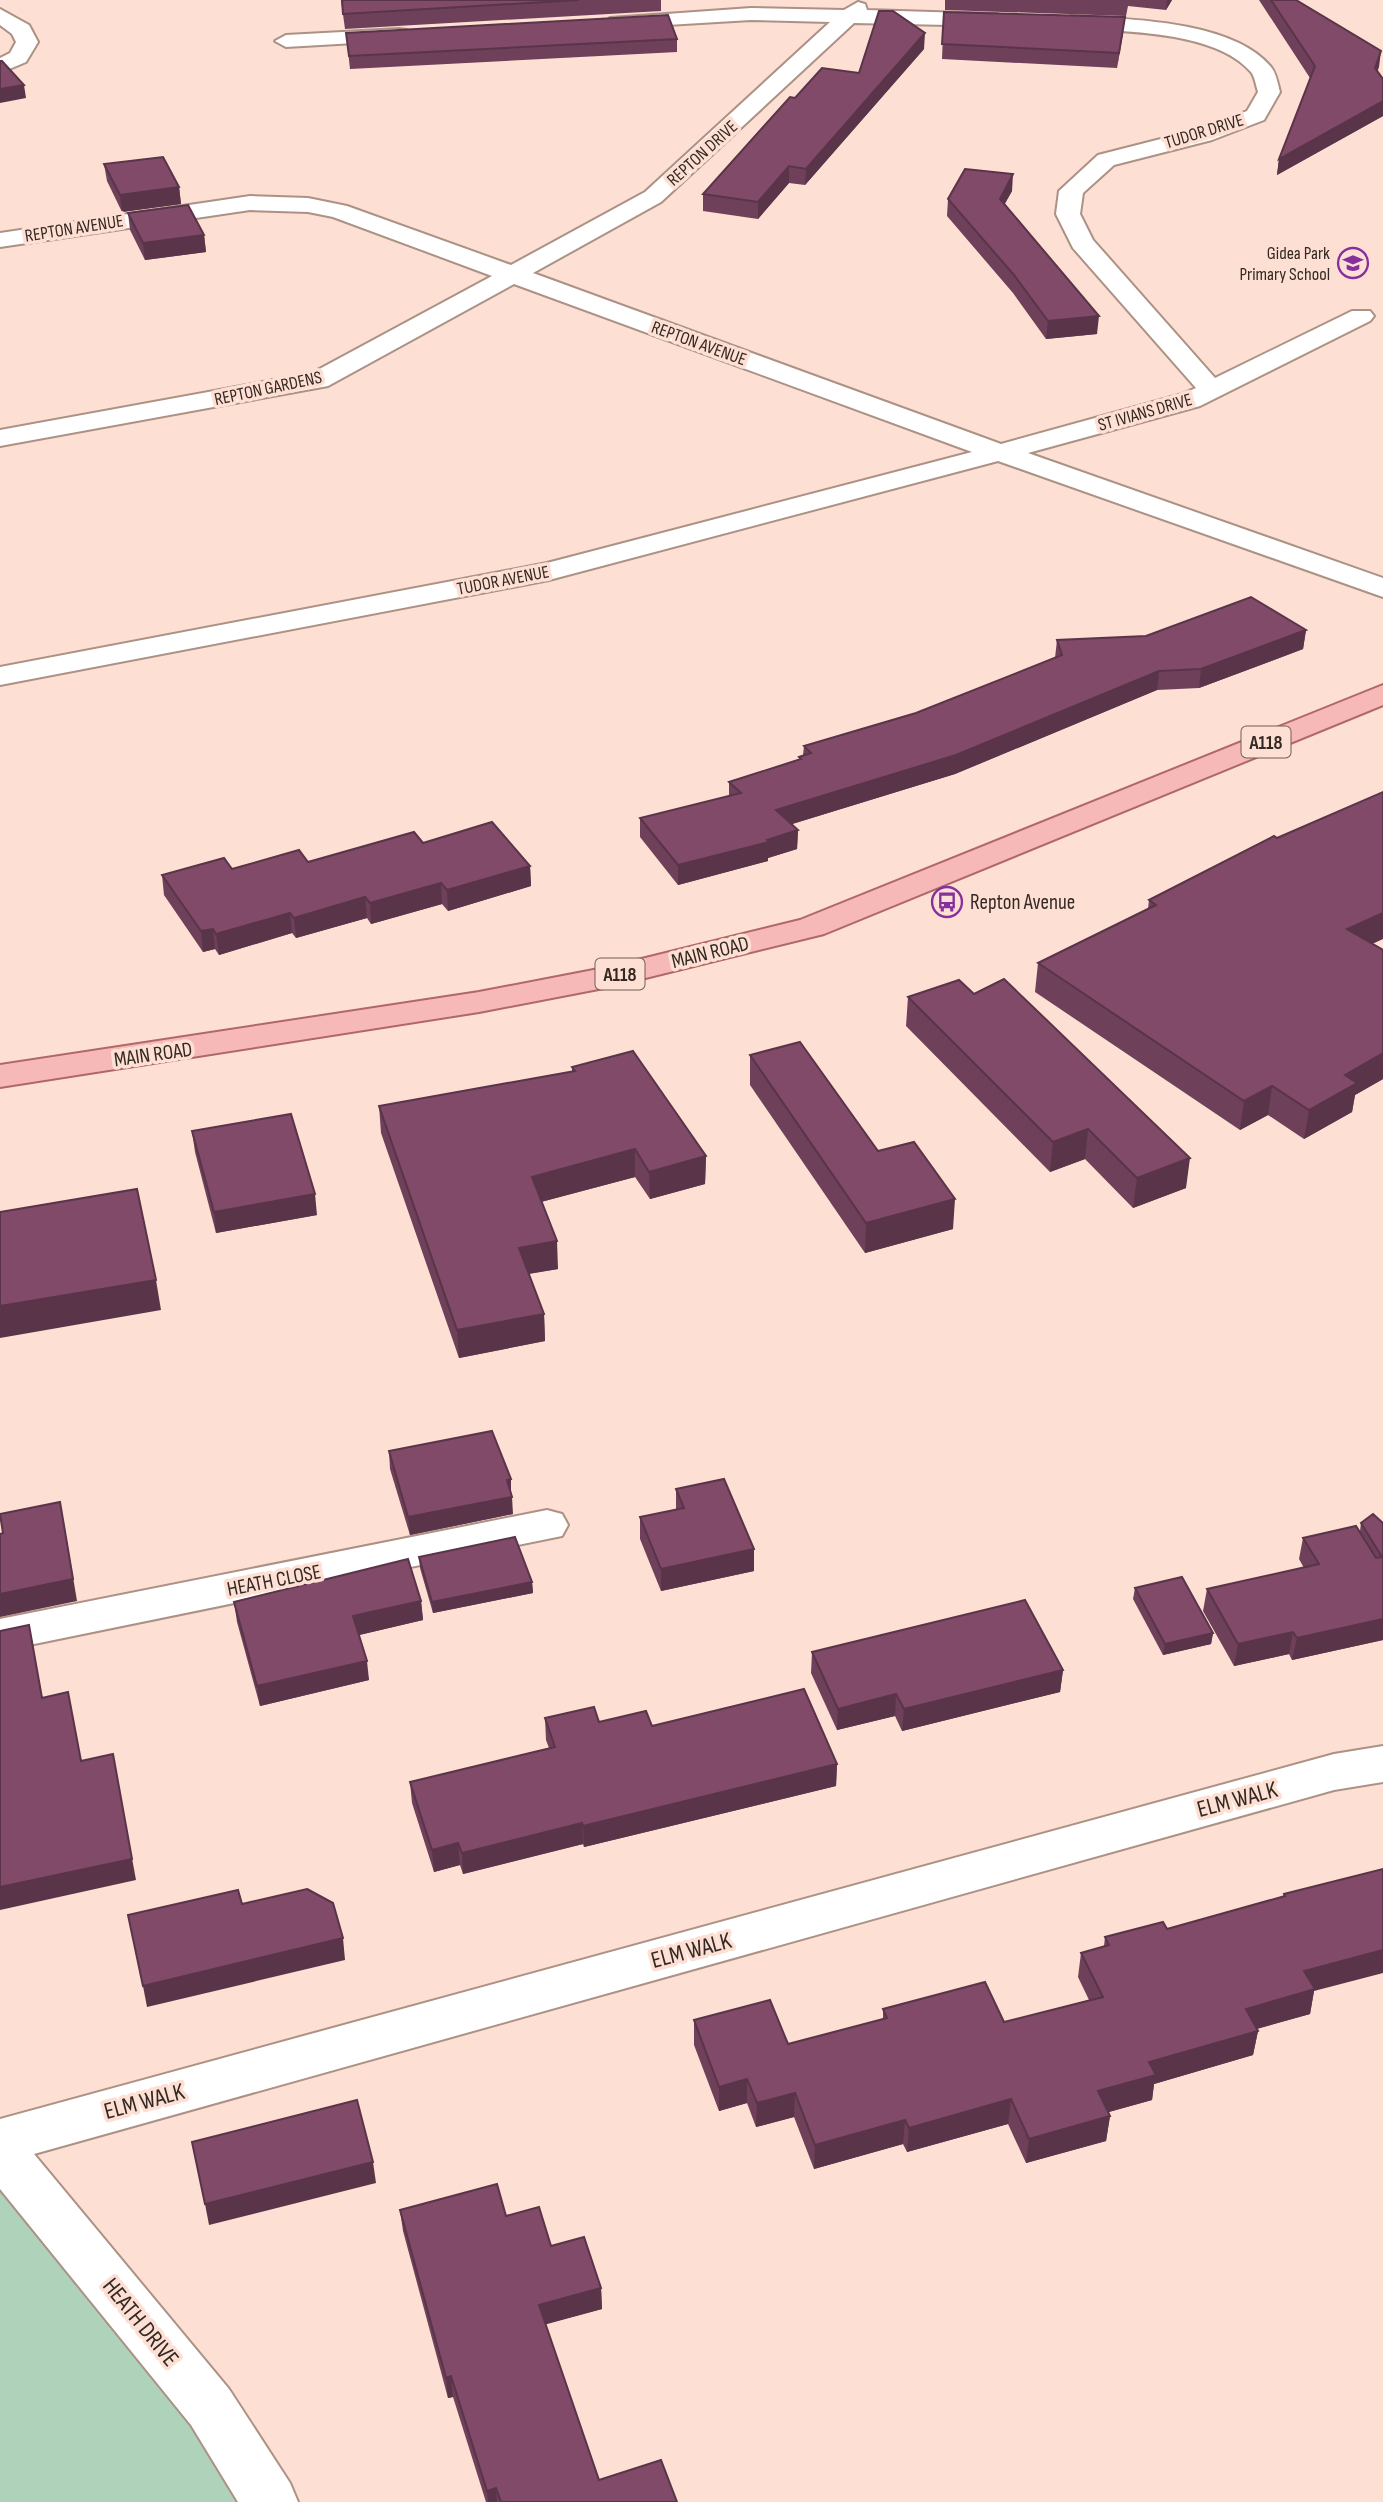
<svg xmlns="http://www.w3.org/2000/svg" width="1383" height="2502" font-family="'Sofia Sans Condensed',sans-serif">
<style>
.green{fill:#aed2ba}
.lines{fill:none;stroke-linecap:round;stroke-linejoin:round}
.street-casing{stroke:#ac9185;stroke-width:4}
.primary-casing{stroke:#af6865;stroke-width:4}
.street{fill:#fff;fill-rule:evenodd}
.primary{fill:#f7b9b8;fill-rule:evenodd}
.wall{fill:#6e4059}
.shaded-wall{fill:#5a3449}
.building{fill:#804a68;stroke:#5a3449;stroke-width:2}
.labels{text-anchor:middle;stroke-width:7;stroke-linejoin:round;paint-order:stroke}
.far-street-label{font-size:18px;fill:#332823;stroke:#fddfd3}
.far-poi-label{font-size:18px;fill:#332823;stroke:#fddfd3;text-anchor:end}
.shield{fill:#fddfd3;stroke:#705f58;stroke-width:2}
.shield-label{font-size:19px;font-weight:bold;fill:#332823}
.poi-label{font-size:21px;fill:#332823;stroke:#fddfd3;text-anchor:start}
.street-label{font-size:21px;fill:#332823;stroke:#fddfd3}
.near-street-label{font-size:24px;fill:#332823;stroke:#fddfd3}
</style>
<rect width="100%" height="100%" fill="#fddfd3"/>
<path class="green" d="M 0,2151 L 270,2502 L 0,2502 Z"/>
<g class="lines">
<g class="street-casing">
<g id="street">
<path d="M 858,2 L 865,4 L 867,10 L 997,14 L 1008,20 L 997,26 L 854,23 L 661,202 L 533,273 L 1001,444 L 1182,394 L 1196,388 L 1073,248 L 1056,214 L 1059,191 L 1098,155 L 1196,130 L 1247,111 L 1258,92 C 1256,86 1255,77 1251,72 C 1215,30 1122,32 1071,28 L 1060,22 L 1071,16 C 1126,19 1233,20 1271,67 C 1276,73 1278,84 1280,92 L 1264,120 L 1212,140 L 1114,165 L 1083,193 L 1080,214 L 1093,240 L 1215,378 L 1352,311 L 1370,311 L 1374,316 L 1370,321 L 1200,406 L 1028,453 L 1383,578 L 1383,597 L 998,461 L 549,580 L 0,685 L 0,667 L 547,563 L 972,452 L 514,284 L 328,386 L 0,446 L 0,430 L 312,373 L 492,276 L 333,217 L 308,212 L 250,210 L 0,247 L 0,233 L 250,196 L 308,198 L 347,206 L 511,265 L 645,192 L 830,22 L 751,20 L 617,28 L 606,22 L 610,18 L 751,8 L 844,10 Z"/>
<path d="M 0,9 L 29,25 L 38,42 L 26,62 L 0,73 L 0,58 L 10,53 L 16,42 L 12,34 L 0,25 Z"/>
<path d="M 399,29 L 407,30 L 410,35 L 407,40 L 286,47 L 275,41 L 286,35 Z"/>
<path d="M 547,1510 L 562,1514 L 568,1525 L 562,1536 L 0,1651 L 0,1619 Z"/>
<path d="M 1383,1746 L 1383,1782 L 1334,1790 L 34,2154 L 229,2389 L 290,2483 L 298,2502 L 238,2502 L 191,2425 L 0,2189 L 0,2119 L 1334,1754 Z"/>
</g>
</g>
<g class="primary-casing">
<path id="primary" d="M 1383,685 L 1383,705 L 824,934 L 609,987 L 479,1012 L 0,1087 L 0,1065 L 479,992 L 609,967 L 800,920 Z"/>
</g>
<use href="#street" class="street"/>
<use href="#primary" class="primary"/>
</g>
<g class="wall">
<path d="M 341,0 L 661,0 L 661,11 L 345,29 Z"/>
<path d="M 945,0 L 1172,0 L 1166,10 L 1128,6 L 1126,16 L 945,10 Z"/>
<path d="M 1259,0 L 1296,0 L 1381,51 L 1377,71 L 1383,79 L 1383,116 L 1277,175 L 1279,159 L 1310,78 Z"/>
<path d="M 944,12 L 1123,33 L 1117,68 L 942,59 Z"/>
<path d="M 346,33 L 677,39 L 677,52 L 350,69 Z"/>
<path d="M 924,49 L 805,185 L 789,183 L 758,219 L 703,211 L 703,194 L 795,98 Z"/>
<path d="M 104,164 L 179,187 L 181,204 L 122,212 L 107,181 Z"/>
<path d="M 1012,191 L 1004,205 L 1097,334 L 1046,339 L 1013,293 L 947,216 L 948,199 Z"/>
<path d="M 128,213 L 204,235 L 206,252 L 145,260 L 130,230 Z"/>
<path d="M 1306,630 L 1303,649 L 1199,688 L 1157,690 L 955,774 L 792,824 L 798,830 L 797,849 L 768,858 L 768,861 L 678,885 L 640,837 L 640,818 L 729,796 L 729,782 L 799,760 L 799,757 L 803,755 L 804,746 L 916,713 L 1055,658 L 1057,640 Z"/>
<path d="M 423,843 L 530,866 L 531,886 L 448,911 L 442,904 L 371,924 L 367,918 L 296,938 L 292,933 L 219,955 L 215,949 L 203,952 L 164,895 L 162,875 L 308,862 Z"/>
<path d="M 1149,900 L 1372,944 L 1383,950 L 1383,1079 L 1355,1095 L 1352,1112 L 1304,1139 L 1268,1115 L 1240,1130 L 1035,992 L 1038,963 L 1148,909 Z"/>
<path d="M 974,994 L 1186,1188 L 1133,1208 L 1085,1159 L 1050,1172 L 906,1026 L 908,997 Z"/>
<path d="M 750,1055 L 878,1151 L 953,1229 L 865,1253 L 750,1085 Z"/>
<path d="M 572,1067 L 706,1156 L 705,1184 L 650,1199 L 635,1177 L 541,1202 L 558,1269 L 529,1274 L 544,1314 L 545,1341 L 459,1358 L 381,1133 L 379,1106 L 572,1072 Z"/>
<path d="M 192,1131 L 317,1215 L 216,1233 L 195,1152 Z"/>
<path d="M 389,1451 L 513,1514 L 410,1535 L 390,1469 Z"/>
<path d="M 676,1489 L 754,1549 L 754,1571 L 661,1591 L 640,1539 L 640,1517 L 676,1510 Z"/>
<path d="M 1361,1523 L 1383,1523 L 1383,1640 L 1292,1660 L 1289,1654 L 1234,1666 L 1203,1611 L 1207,1589 L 1304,1568 L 1299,1559 L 1303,1538 L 1360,1531 Z"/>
<path d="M 419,1557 L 532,1582 L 533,1593 L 433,1613 L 420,1568 Z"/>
<path d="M 1135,1588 L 1213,1633 L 1211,1644 L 1163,1655 L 1133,1599 Z"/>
<path d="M 421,1601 L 423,1620 L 359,1635 L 369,1680 L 260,1706 L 237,1622 L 234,1602 Z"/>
<path d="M 812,1652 L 1063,1670 L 1060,1692 L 902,1731 L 895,1716 L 837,1730 L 811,1673 Z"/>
<path d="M 545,1718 L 652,1726 L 837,1764 L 836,1786 L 584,1847 L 583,1844 L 463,1874 L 460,1865 L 434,1872 L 412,1803 L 410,1782 L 549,1748 L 546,1740 Z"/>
<path d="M 1284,1894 L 1314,1991 L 1310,2014 L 1257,2029 L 1258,2031 L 1253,2055 L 1154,2084 L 1152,2100 L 1108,2112 L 1110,2116 L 1106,2141 L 1026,2163 L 1008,2124 L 907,2152 L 903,2144 L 814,2169 L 794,2117 L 756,2127 L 747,2103 L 719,2111 L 694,2045 L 694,2020 L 788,2044 L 883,2019 L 883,2009 L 1004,2022 L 1089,2000 L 1078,1977 L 1081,1953 L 1104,1946 L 1105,1937 L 1167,1929 L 1283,1897 Z"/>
<path d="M 400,2210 L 506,2216 L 551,2246 L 601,2288 L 602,2309 L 545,2324 L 599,2480 L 677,2502 L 486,2502 L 453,2397 L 448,2398 L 403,2231 Z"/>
</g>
<g class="shaded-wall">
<path d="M 1167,0 L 1172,0 L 1166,10 Z"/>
<path d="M 1125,17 L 1123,33 L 1117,68 L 1119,53 Z"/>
<path d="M 925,33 L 924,49 L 805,185 L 806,169 Z"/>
<path d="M 1381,51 L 1379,67 L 1373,84 L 1375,68 Z"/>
<path d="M 24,85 L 26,98 L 0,103 L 0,89 Z"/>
<path d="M 1383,101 L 1383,116 L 1277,175 L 1279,159 Z"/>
<path d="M 789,166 L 789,183 L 758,219 L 758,202 Z"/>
<path d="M 1013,174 L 1012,191 L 998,216 L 1000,199 Z"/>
<path d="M 179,187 L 181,204 L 122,212 L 120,195 Z"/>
<path d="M 204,235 L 206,252 L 145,260 L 143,243 Z"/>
<path d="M 1099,316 L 1097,334 L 1046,339 L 1048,321 Z"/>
<path d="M 1306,630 L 1303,649 L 1199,688 L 1201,669 Z"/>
<path d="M 1159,671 L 1157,690 L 955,774 L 776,829 L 776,810 Z"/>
<path d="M 798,830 L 797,849 L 768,858 L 768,861 L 678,885 L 678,865 Z"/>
<path d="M 530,866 L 531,886 L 448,911 L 447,890 Z"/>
<path d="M 441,883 L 442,904 L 371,924 L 370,903 Z"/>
<path d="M 365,897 L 367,918 L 296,938 L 294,918 Z"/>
<path d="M 290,913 L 292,933 L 219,955 L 216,934 Z"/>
<path d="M 1383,913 L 1383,939 L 1342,958 L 1347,929 Z"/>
<path d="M 213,929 L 215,949 L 203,952 L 201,931 Z"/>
<path d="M 1383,1053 L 1383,1079 L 1355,1095 L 1352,1112 L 1304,1139 L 1309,1110 L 1345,1075 Z"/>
<path d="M 1272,1086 L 1268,1115 L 1240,1130 L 1244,1101 Z"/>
<path d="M 1088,1129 L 1085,1159 L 1050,1172 L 1053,1142 Z"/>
<path d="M 635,1149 L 635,1177 L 533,1204 L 532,1177 Z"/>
<path d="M 706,1156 L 705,1184 L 650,1199 L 649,1172 Z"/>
<path d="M 1190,1158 L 1186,1188 L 1133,1208 L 1137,1178 Z"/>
<path d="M 315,1194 L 317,1215 L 216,1233 L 214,1212 Z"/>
<path d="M 955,1199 L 953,1229 L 865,1253 L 866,1223 Z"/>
<path d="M 557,1241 L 558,1269 L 520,1275 L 519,1248 Z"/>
<path d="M 156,1280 L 161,1310 L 0,1338 L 0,1306 Z"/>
<path d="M 544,1314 L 545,1341 L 459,1358 L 457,1330 Z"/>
<path d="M 511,1479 L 511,1497 L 507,1480 Z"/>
<path d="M 512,1497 L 513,1514 L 410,1535 L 408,1517 Z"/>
<path d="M 64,1523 L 77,1601 L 0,1617 L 0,1594 Z"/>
<path d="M 754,1549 L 754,1571 L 661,1591 L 661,1569 Z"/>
<path d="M 532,1582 L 533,1593 L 433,1613 L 432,1602 Z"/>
<path d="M 421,1601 L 423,1620 L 355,1636 L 353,1616 Z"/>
<path d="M 1383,1619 L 1383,1640 L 1292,1660 L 1297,1638 Z"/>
<path d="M 1293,1632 L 1289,1654 L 1234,1666 L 1238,1644 Z"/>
<path d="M 1213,1633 L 1211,1644 L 1163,1655 L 1165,1644 Z"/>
<path d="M 367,1661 L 369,1680 L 260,1706 L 257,1686 Z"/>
<path d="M 1063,1670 L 1060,1692 L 902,1731 L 904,1709 Z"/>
<path d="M 896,1694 L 895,1716 L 837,1730 L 838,1709 Z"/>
<path d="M 113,1754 L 136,1880 L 0,1910 L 0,1887 Z"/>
<path d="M 837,1764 L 836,1786 L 584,1847 L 583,1826 Z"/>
<path d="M 582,1823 L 583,1844 L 463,1874 L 462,1853 Z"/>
<path d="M 458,1843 L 460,1865 L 434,1872 L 432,1850 Z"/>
<path d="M 343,1938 L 345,1960 L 147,2007 L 143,1986 Z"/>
<path d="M 1383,1950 L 1383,1973 L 1314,1991 L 1310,2014 L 1241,2033 L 1246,2009 L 1304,1971 Z"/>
<path d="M 1258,2031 L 1253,2055 L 1154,2084 L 1152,2100 L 1095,2116 L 1098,2091 L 1149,2062 Z"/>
<path d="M 747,2079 L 747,2103 L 719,2111 L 719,2087 Z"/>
<path d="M 795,2093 L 794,2117 L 756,2127 L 757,2103 Z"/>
<path d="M 1011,2099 L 1008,2124 L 907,2152 L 909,2128 Z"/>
<path d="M 1110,2116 L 1106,2141 L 1026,2163 L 1029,2139 Z"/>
<path d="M 905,2120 L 903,2144 L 814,2169 L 815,2145 Z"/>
<path d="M 373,2162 L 376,2183 L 209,2225 L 205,2204 Z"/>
<path d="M 601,2288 L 602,2309 L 540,2326 L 539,2305 Z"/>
<path d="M 451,2376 L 453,2397 L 448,2398 L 446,2378 Z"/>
<path d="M 496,2488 L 497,2502 L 488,2502 L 487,2491 Z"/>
</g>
<g class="building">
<path d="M 342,0 L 579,0 L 343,14 Z"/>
<path d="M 1271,0 L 1296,0 L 1381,51 L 1375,68 L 1383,79 L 1383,101 L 1279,159 L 1315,66 Z"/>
<path d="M 879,11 L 893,11 L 925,33 L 806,169 L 789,166 L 758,202 L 703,194 L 790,97 L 795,98 L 822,68 L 859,73 Z"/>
<path d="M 944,12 L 1125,17 L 1119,53 L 942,44 Z"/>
<path d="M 668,15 L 677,39 L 349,56 L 346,33 Z"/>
<path d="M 0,61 L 2,61 L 24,85 L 0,89 Z"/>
<path d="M 163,157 L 179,187 L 120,195 L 104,164 Z"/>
<path d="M 965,169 L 1013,174 L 1000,199 L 1099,316 L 1048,321 L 1014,275 L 948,199 Z"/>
<path d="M 188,205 L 204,235 L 143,243 L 128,213 Z"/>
<path d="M 1251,597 L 1306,630 L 1201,669 L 1159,671 L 956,755 L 776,810 L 798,830 L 767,840 L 769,842 L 678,865 L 640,818 L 741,793 L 729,782 L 801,759 L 799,757 L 811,753 L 804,746 L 916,713 L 1062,655 L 1057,640 L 1146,636 Z"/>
<path d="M 1383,792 L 1383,913 L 1347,929 L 1383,950 L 1383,1053 L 1345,1075 L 1357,1083 L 1309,1110 L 1272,1086 L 1244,1101 L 1038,963 L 1156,905 L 1149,900 L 1274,836 L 1277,838 Z"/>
<path d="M 492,822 L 530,866 L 447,890 L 441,883 L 370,903 L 365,897 L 294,918 L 290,913 L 216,934 L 213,929 L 201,931 L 162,875 L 224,858 L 232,869 L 299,850 L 308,862 L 414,832 L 423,843 Z"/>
<path d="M 1004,979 L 1190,1158 L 1137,1178 L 1088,1129 L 1053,1142 L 908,997 L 959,980 L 974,994 Z"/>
<path d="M 800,1042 L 878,1151 L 914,1142 L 955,1199 L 866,1223 L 750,1055 Z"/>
<path d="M 633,1051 L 706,1156 L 649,1172 L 635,1149 L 532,1177 L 557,1241 L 519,1248 L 544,1314 L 457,1330 L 379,1106 L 575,1071 L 572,1067 Z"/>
<path d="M 291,1114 L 315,1194 L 214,1212 L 192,1131 Z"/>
<path d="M 137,1189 L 156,1280 L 0,1306 L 0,1212 Z"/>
<path d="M 492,1431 L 511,1479 L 507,1480 L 512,1497 L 408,1517 L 389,1451 Z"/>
<path d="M 724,1479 L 754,1549 L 661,1569 L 640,1517 L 684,1508 L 676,1489 Z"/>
<path d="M 60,1502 L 73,1579 L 0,1594 L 0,1534 L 3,1533 L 0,1514 Z"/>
<path d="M 1373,1514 L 1383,1523 L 1383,1619 L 1297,1638 L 1293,1632 L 1238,1644 L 1207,1589 L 1319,1564 L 1303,1538 L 1356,1526 L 1376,1558 L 1382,1557 L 1361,1523 Z"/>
<path d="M 515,1537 L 532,1582 L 432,1602 L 419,1557 Z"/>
<path d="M 408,1559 L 421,1601 L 353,1616 L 367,1661 L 257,1686 L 234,1602 Z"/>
<path d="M 1182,1577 L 1213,1633 L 1165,1644 L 1135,1588 Z"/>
<path d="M 1025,1600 L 1063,1670 L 904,1709 L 896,1694 L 838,1709 L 812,1652 Z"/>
<path d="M 29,1625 L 42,1698 L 68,1692 L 81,1761 L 113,1754 L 132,1859 L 0,1887 L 0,1631 Z"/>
<path d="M 804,1689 L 837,1764 L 583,1826 L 582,1823 L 462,1853 L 458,1843 L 432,1850 L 410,1782 L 555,1747 L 545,1718 L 594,1707 L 599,1722 L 646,1711 L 652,1726 Z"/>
<path d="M 1383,1869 L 1383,1950 L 1304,1971 L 1315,1989 L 1246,2009 L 1258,2031 L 1149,2062 L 1156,2075 L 1098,2091 L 1110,2116 L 1029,2139 L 1011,2099 L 909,2128 L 905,2120 L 815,2145 L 795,2093 L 757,2103 L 747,2079 L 719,2087 L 694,2020 L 770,2000 L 788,2044 L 887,2018 L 883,2009 L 985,1982 L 1004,2022 L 1103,1997 L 1081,1953 L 1109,1945 L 1105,1937 L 1163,1922 L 1167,1929 L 1285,1896 L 1284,1894 Z"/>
<path d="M 307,1889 L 333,1903 L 343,1938 L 143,1986 L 128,1915 L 238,1890 L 242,1904 Z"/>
<path d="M 357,2100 L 373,2162 L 205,2204 L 192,2142 Z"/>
<path d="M 497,2184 L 506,2216 L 539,2207 L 551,2246 L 584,2237 L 601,2288 L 539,2305 L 599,2480 L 661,2460 L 677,2502 L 501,2502 L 496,2488 L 487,2491 L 451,2376 L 446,2378 L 400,2210 Z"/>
</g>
<defs>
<g id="school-ring" transform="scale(1.575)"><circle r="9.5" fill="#fddfd3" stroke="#86309e" stroke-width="1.5"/><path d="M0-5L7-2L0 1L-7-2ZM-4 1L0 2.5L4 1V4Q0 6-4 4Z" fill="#86309e"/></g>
<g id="bus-ring" transform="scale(1.575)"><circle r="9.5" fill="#fddfd3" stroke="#86309e" stroke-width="1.5"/><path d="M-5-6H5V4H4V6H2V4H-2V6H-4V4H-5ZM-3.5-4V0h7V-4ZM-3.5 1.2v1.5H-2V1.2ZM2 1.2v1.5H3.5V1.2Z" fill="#86309e"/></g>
</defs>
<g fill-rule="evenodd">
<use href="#school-ring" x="1353" y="263"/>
<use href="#bus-ring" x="947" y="902"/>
</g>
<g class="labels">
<g class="far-street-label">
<text transform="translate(1204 131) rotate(-17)" y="6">TUDOR DRIVE</text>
<text transform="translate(702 153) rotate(-42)" y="6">REPTON DRIVE</text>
<text transform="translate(74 228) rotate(-9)" y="6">REPTON AVENUE</text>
<text transform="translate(699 343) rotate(20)" y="6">REPTON AVENUE</text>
<text transform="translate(268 388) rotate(-12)" y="6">REPTON GARDENS</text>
<text transform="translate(1145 412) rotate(-16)" y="6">ST IVIANS DRIVE</text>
<text transform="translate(503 580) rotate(-11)" y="6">TUDOR AVENUE</text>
</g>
<g class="far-poi-label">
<text x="1330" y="259">Gidea Park<tspan x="1330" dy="21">Primary School</tspan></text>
</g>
<g class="shield">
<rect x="1241.5" y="726.5" width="49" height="31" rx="5"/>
<rect x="595.5" y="958.5" width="49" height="31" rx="5"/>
</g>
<g class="shield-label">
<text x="1266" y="749">A118</text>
<text x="620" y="981">A118</text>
</g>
<g class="poi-label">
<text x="970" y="909">Repton Avenue</text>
</g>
<g class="street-label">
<text transform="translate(710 952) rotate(-14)" y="7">MAIN ROAD</text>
<text transform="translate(153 1054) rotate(-8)" y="7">MAIN ROAD</text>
<text transform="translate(274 1580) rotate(-11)" y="7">HEATH CLOSE</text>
</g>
<g class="near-street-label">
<text transform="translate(1237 1799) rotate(-15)" y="8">ELM WALK</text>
<text transform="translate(691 1950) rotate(-15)" y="8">ELM WALK</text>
<text transform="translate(144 2101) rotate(-15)" y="8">ELM WALK</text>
<text transform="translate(141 2322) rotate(51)" y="8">HEATH DRIVE</text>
</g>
</g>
</svg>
